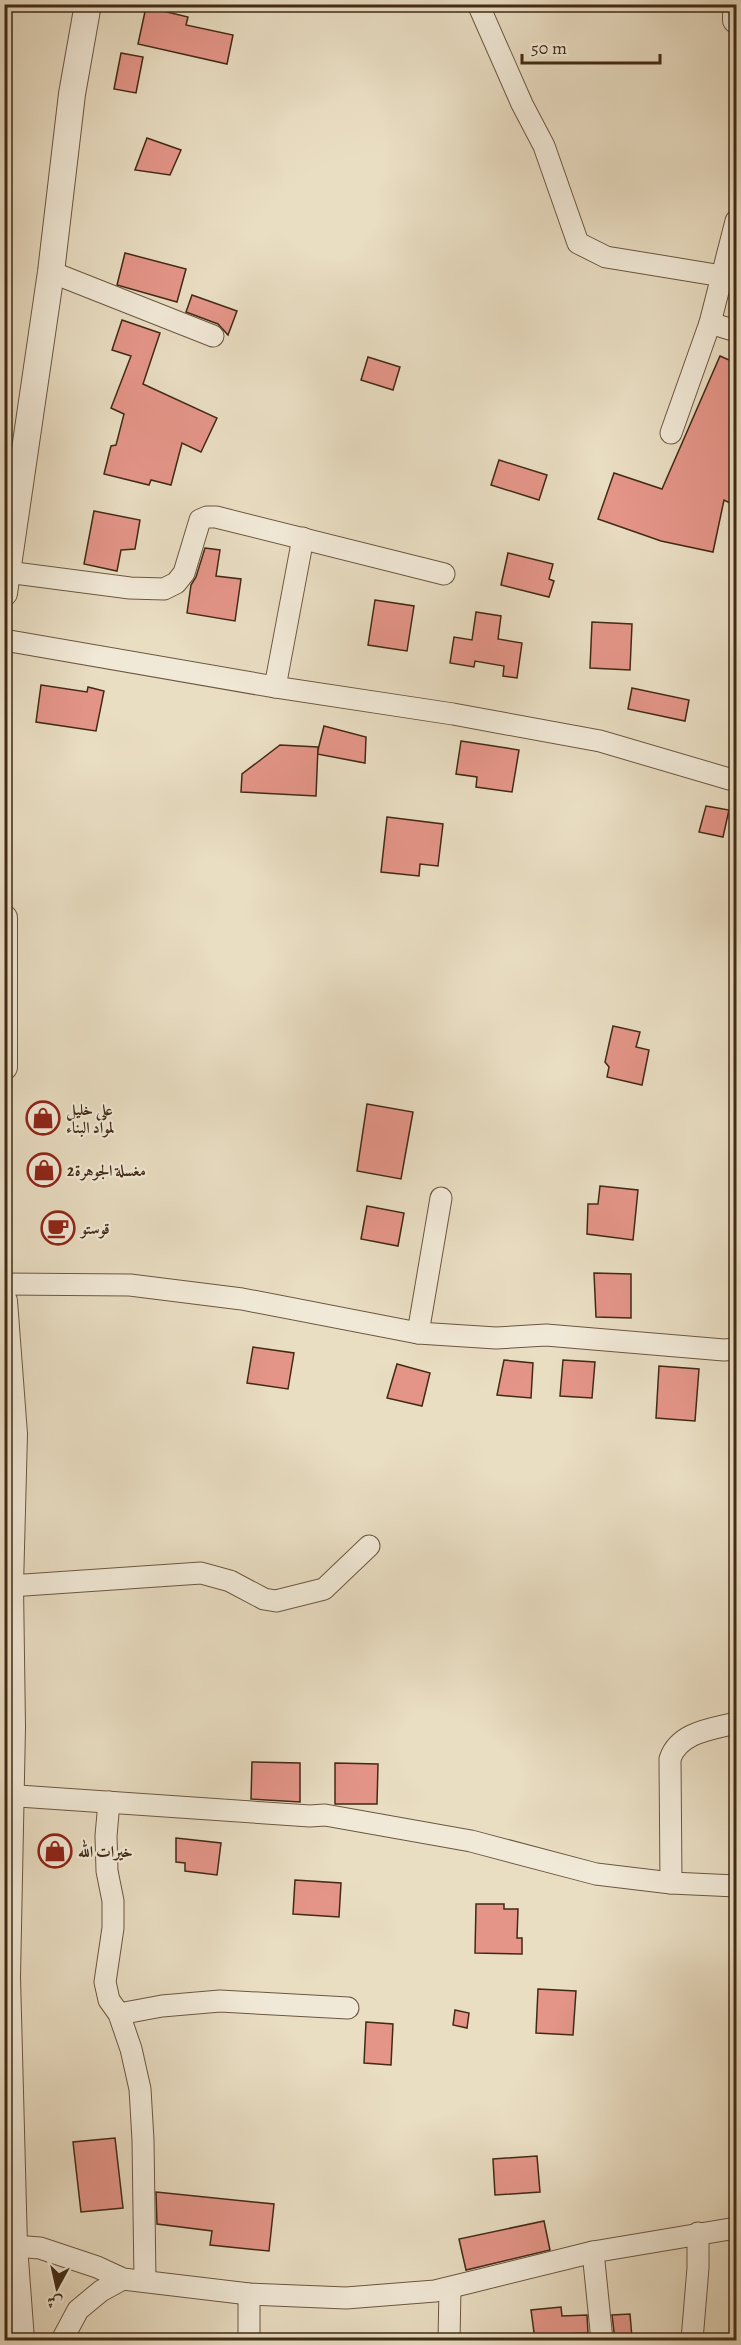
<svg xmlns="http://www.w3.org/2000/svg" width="741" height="2345" font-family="Alegreya,Amiri,serif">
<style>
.building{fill:#e49588;stroke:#422a15;stroke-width:1.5}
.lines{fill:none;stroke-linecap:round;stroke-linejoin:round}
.minor-casing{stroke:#6c5740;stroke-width:23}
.tertiary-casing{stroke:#6c5740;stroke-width:28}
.minor{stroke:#f1e9d7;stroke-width:21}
.tertiary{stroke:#f1e9d7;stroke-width:26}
.labels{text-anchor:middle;stroke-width:4.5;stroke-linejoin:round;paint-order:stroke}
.poi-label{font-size:16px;font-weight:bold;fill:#422a15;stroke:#f1e9d7;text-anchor:start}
</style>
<rect width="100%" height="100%" fill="#e9ddc2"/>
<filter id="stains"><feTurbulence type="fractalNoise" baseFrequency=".00333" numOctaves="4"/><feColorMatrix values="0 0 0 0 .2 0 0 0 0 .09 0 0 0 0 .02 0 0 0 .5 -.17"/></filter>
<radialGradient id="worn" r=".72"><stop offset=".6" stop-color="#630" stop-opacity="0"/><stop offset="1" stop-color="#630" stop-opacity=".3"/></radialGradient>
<g class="building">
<path d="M 146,7 L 188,17 L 186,25 L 233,35 L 227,64 L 138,44 Z"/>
<path d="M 121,53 L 143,57 L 136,93 L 114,89 Z"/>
<path d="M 147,138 L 181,150 L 170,175 L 135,170 Z"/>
<path d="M 125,253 L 186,269 L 177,302 L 117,285 Z"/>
<path d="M 192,295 L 237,311 L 228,335 L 218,324 L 186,312 Z"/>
<path d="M 122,320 L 160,333 L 143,384 L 217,418 L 201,452 L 182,443 L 171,485 L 151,480 L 149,485 L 104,474 L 111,446 L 116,445 L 124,414 L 111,408 L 131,356 L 112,350 Z"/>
<path d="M 720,356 L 736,363 L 736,506 L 724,500 L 713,552 L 661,541 L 598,519 L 614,473 L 662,489 Z"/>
<path d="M 368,357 L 400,367 L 393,390 L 361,380 Z"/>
<path d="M 499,460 L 547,475 L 539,500 L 491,485 Z"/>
<path d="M 94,511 L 140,520 L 135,549 L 121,550 L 117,571 L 84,564 Z"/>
<path d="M 205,548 L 220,550 L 216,576 L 241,579 L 235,621 L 187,613 L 191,585 L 196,577 Z"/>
<path d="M 508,553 L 553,564 L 549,579 L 554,581 L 549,597 L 501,585 Z"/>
<path d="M 375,600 L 414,606 L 407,651 L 368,645 Z"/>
<path d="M 476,612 L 501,616 L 498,639 L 522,643 L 517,678 L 503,676 L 504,666 L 475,661 L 474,667 L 450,663 L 454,637 L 472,640 Z"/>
<path d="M 592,622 L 632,624 L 630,670 L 590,668 Z"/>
<path d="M 41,685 L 87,692 L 88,687 L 104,691 L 96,731 L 36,722 Z"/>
<path d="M 632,688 L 689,700 L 685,721 L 628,709 Z"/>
<path d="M 324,726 L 366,737 L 365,763 L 317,754 Z"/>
<path d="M 461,741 L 519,750 L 512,792 L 476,787 L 477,777 L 456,774 Z"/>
<path d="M 280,745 L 318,747 L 316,796 L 241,792 L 242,774 Z"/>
<path d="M 706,806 L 729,810 L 723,837 L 699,832 Z"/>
<path d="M 387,817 L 443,824 L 438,866 L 420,864 L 419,876 L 381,872 Z"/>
<path d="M 613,1026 L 640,1032 L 636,1047 L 649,1050 L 642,1085 L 607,1077 L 609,1067 L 605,1062 Z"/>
<path d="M 367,1104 L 413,1112 L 401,1179 L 357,1171 Z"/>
<path d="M 600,1186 L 638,1190 L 633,1240 L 587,1234 L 588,1204 L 598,1204 Z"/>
<path d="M 367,1206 L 404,1213 L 398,1246 L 361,1239 Z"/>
<path d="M 594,1273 L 631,1274 L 631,1318 L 596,1317 Z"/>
<path d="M 253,1347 L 294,1353 L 288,1389 L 247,1383 Z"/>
<path d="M 504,1360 L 533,1363 L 531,1398 L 497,1395 Z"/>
<path d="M 563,1360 L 595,1362 L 592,1398 L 560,1396 Z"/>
<path d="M 397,1364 L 430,1373 L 422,1406 L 387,1398 Z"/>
<path d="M 659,1366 L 699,1369 L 695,1421 L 656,1418 Z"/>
<path d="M 252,1762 L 300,1763 L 300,1802 L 251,1799 Z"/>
<path d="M 335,1763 L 378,1764 L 377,1804 L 335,1804 Z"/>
<path d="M 176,1838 L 221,1843 L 217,1875 L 185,1871 L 185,1863 L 176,1862 Z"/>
<path d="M 295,1880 L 341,1883 L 339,1917 L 293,1914 Z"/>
<path d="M 476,1904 L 504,1904 L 504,1909 L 518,1909 L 517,1938 L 522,1938 L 522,1954 L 475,1953 Z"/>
<path d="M 538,1989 L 576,1991 L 573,2035 L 536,2033 Z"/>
<path d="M 455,2010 L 469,2013 L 467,2028 L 453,2025 Z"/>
<path d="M 366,2022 L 393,2024 L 391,2065 L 364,2063 Z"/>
<path d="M 115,2138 L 123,2208 L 81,2212 L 73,2142 Z"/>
<path d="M 537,2156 L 540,2192 L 495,2195 L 493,2159 Z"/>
<path d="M 156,2192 L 274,2204 L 269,2251 L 210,2245 L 212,2231 L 157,2224 Z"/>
<path d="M 544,2221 L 550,2250 L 466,2270 L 459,2239 Z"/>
<path d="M 561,2307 L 562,2316 L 587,2315 L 588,2333 L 564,2334 L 565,2340 L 535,2340 L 531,2310 Z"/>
<path d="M 630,2314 L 632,2338 L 615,2340 L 612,2315 Z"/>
</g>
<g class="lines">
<g class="minor-casing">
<g id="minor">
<path d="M 478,4 L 522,104 L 544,146 L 578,243 L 606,257 L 722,276"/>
<path d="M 51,272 L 213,336"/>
<path d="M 710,323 L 736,331"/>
<path d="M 671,433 L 710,323 L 736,221"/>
<path d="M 7,572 L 130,588 L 164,589 L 176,583 L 184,573 L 200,520 L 207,517 L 216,517 L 444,574"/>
<path d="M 4,640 L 275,687 L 453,714 L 600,741 L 736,781"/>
<path d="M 275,687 L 303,538"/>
<path d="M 4,1284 L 130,1285 L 242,1299 L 418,1333 L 496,1338 L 546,1335 L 724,1350 L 736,1349"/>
<path d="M 418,1333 L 441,1198"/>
<path d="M 10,1586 L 201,1573 L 230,1581 L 264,1599 L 276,1601 L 324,1589 L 369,1546"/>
<path d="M 4,1795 L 310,1816 L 325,1815 L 471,1841 L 596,1874 L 671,1883 L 736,1886"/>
<path d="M 109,1802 L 106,1836 L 107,1871 L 113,1901 L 113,1928 L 105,1982 L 109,2000 L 119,2014 L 131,2049 L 140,2089 L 143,2140 L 145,2280"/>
<path d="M 671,1883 L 670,1759 C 679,1732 712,1729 736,1723"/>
<path d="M 119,2014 L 162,2006 L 220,2001 L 348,2008"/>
<path d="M 4,2243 L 14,2246 L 40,2248 L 97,2267 L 123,2279 L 249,2294 L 346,2298 L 435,2291 L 593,2252 L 736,2228"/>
<path d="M 593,2252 L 602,2340"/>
<path d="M 62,2340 L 78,2310 L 101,2291 L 123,2279"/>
<path d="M 249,2340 L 249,2294"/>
<path d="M 449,2340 L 450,2288"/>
<path d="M 692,2340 L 698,2268 L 698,2233"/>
</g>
</g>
<g class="tertiary-casing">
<g id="tertiary">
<path d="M 736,4 L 736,20"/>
<path d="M 4,593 L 51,272 L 72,94 L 88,4"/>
<path d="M 4,918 L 4,1067"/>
<path d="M 4,1301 L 14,1434 L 10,1586 L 12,1727 L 7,1977 L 14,2246 L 21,2340"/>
</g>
</g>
<use href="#minor" class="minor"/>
<use href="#tertiary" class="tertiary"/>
</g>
<defs>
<g id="shop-ring" transform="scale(1.725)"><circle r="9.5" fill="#f1e9d7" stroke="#8f2418" stroke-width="1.5"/><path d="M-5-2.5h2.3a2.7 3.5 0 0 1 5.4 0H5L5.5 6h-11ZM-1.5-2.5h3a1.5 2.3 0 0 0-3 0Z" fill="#8f2418"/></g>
<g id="cafe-ring" transform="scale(1.725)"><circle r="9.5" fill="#f1e9d7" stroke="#8f2418" stroke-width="1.5"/><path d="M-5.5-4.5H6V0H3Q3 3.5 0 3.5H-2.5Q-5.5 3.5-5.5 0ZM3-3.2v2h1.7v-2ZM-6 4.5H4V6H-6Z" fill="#8f2418"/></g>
</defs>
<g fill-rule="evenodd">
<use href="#shop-ring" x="43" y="1118"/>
<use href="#shop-ring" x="44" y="1170"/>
<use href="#cafe-ring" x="58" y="1228"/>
<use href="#shop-ring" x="55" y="1851"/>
</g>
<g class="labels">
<g class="poi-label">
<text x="66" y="1115">علي خليل<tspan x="66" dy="18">لمواد البناء</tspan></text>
<text x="67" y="1176">مغسلة الجوهرة2</text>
<text x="81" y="1234">قوستو</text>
<text x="78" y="1857">خيرات الله</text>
</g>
</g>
<rect width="741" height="2345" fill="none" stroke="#e9ddc2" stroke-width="24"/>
<rect x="6" y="6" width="729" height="2333" fill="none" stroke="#422a15" stroke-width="3"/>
<rect x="12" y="12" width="717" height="2321" fill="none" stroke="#422a15" stroke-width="1.5"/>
<g transform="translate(57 2288) rotate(188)" stroke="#f1e9d7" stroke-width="4.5" paint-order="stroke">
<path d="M0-4.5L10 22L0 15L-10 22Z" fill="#422a15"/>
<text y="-9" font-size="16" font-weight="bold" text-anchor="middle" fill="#422a15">ش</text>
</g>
<path d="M522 54v9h138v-9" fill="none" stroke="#422a15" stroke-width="3"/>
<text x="531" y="54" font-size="18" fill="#422a15" stroke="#f1e9d7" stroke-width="4.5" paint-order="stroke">50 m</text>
<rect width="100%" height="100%" filter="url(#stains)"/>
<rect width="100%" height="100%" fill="url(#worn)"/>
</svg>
